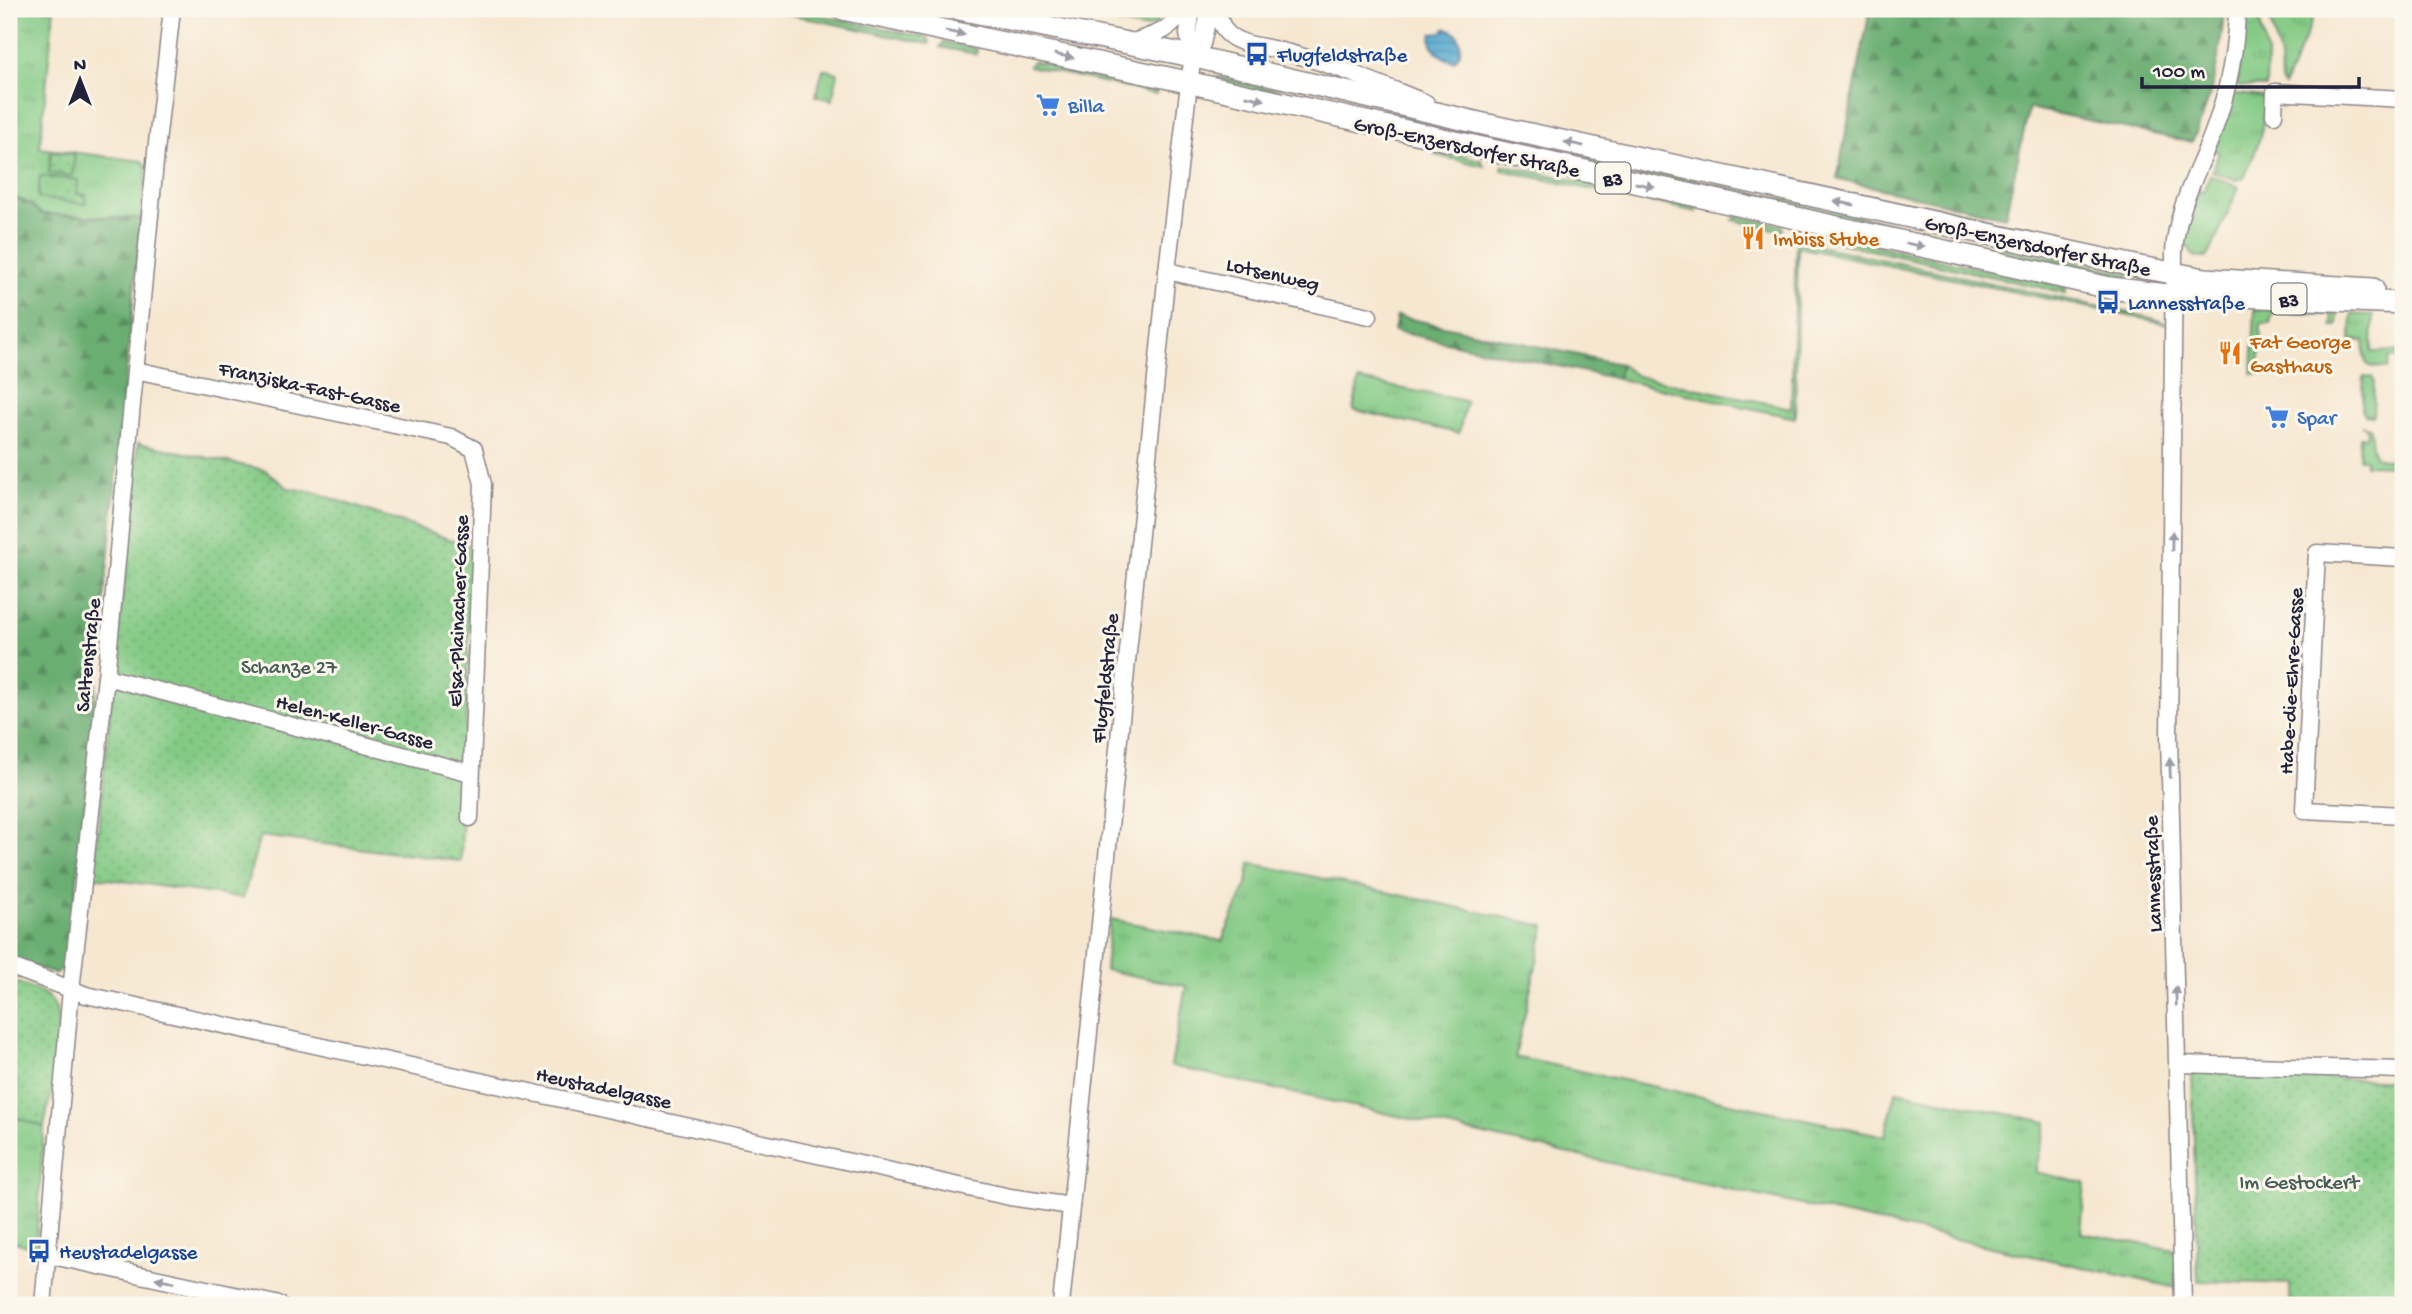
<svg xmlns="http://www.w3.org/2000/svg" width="2412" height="1314" font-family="'Gochi Hand',sans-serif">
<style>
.grass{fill:url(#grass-tufts);stroke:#537660;stroke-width:2}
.forest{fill:url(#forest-firs);stroke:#466856;stroke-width:2}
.garden{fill:url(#garden-dots);stroke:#537660;stroke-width:2}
.water{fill:url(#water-rules);stroke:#3a6484;stroke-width:2}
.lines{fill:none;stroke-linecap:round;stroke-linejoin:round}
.minor-casing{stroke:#8c8486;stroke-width:19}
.major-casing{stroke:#8c8486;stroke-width:24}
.minor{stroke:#fff;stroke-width:16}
.major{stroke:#fff;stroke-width:21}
.oneway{fill:#9c9ca7}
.labels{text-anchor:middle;stroke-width:6;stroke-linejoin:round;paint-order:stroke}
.shield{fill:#fbf7ec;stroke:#636270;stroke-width:2}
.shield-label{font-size:19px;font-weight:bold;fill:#22223b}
.transit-label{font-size:21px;fill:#164399;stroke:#fbf7ec;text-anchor:start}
.shop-label{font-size:21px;fill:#366cbe;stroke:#fbf7ec;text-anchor:start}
.street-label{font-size:21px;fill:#22223b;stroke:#fbf7ec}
.food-label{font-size:21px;fill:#c56008;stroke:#fbf7ec;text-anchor:start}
.park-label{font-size:21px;fill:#445d55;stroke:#fbf7ec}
</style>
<defs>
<pattern id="grass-tufts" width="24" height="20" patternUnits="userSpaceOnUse" patternTransform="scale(1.75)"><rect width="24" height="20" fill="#84ca85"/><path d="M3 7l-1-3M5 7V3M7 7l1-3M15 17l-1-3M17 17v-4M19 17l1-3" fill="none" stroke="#72ad74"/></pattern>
<pattern id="forest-firs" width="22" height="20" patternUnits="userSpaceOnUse" patternTransform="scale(1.75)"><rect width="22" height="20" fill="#6bae72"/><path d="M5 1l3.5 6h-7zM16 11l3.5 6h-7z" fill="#588d5f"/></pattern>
<pattern id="garden-dots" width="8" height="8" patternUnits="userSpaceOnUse" patternTransform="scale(1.75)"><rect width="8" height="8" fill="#84ca85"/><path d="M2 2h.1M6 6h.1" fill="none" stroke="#72ad74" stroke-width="1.8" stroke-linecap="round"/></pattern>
<pattern id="water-rules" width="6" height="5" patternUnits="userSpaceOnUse" patternTransform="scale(1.75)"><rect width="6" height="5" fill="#51a7ce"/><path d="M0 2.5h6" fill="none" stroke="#4388a8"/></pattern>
</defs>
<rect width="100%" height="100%" fill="#fbf7ec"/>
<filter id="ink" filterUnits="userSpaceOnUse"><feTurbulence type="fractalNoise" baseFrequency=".0143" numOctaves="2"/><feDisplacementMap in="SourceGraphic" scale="14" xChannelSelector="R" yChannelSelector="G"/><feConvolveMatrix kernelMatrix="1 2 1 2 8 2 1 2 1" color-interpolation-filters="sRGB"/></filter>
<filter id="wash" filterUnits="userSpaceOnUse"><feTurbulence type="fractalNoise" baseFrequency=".00686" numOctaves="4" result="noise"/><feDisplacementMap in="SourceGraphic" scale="28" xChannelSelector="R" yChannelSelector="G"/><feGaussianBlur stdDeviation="1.57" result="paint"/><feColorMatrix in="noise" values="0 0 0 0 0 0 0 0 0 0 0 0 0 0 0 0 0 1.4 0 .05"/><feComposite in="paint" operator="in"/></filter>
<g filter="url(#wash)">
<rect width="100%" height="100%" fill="#f6e7d0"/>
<g class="grass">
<path d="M 9,9 L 54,9 L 40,148 L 142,161 L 147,167 L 141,219 L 41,214 L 32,205 L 9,195 Z"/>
<path d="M 765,9 L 791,9 L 928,38 L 930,42 L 929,44 Z"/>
<path d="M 1045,9 L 1172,9 L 1156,21 L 1157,25 L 1142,28 Z"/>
<path d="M 2244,9 L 2257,9 L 2267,54 L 2266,87 L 2240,86 L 2236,83 L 2241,53 Z"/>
<path d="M 2267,9 L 2317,9 L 2284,86 L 2281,82 L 2280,57 Z"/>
<path d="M 944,42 L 977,49 L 976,54 L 940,47 Z"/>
<path d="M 1033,61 L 1157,87 L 1156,94 L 1029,66 Z"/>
<path d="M 823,69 L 838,73 L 832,100 L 816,96 Z"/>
<path d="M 1218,77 L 1339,104 L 1377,109 L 1992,246 L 2131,273 L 2128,277 L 2047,262 L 2015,258 L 1216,85 Z"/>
<path d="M 2237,94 L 2265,97 C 2264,132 2258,147 2244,178 L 2236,180 L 2212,171 L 2219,153 L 2214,150 L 2233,95 Z"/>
<path d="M 1436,149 L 1481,160 L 1484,166 L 1435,155 Z"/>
<path d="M 1503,165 L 1607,187 L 1603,192 L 1502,170 Z"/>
<path d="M 2210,175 L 2239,187 L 2210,253 L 2207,257 L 2196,257 L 2192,255 L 2190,248 L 2184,248 L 2186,224 L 2198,191 L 2203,192 Z"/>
<path d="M 1649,196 L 1695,206 L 1697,212 L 1643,200 Z"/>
<path d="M 1739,216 L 1782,225 L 1783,231 L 1733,220 Z"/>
<path d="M 1805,230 L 2066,287 L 2066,293 L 1798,234 Z"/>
<path d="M 1796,241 L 2152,318 L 2168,324 L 1798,247 L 1795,418 L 1618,379 L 1620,364 L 1637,376 L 1791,408 Z"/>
<path d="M 2255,309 L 2338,313 L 2337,326 L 2332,326 L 2332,315 L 2273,312 L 2270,323 L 2261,323 L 2259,374 L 2252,374 Z"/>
<path d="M 2352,314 L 2373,315 L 2372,352 L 2403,351 L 2403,358 L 2389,357 L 2388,368 C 2362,367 2364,365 2365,341 L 2351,340 Z"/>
<path d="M 2364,376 L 2372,377 L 2374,382 L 2373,416 L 2365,415 L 2362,410 Z"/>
<path d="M 1359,380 L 1466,401 L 1459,433 L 1353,410 Z"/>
<path d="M 2361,425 L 2370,427 C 2373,457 2370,460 2403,461 L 2403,466 L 2365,465 L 2365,459 L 2359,459 L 2360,437 L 2366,437 L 2367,427 Z"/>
<path d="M 1250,863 L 1545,926 L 1515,1057 L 1885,1136 L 1896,1091 L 2047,1122 L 2035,1172 L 2085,1183 L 2081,1233 L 2176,1250 L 2177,1288 L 1171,1066 L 1186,986 L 1105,970 L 1110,919 L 1222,941 L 1247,884 Z"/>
<path d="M 9,1115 L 44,1127 L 36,1249 L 9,1240 Z"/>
</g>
<g class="forest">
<path d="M 1870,9 L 2224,9 L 2224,12 C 2220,58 2212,99 2192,142 L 2029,108 L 2005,217 L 1837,179 Z"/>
<path d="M 9,195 L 32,205 L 41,214 L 141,219 L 69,965 L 54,974 L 9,958 Z"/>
<path d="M 1397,316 L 1620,364 L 1618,379 L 1394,331 Z"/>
</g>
<g class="garden">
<path d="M 51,152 L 75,154 L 72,176 L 49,173 Z"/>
<path d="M 40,176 L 78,180 L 77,194 L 86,195 L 85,204 L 38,198 Z"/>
<path d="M 138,443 L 265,470 L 288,488 L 314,492 L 472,547 L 461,861 L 260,836 L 243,898 L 93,877 Z"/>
<path d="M 9,980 C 22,985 39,988 49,998 C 72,1019 49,1099 44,1127 L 9,1115 Z"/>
<path d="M 2192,1072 L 2403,1081 L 2403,1305 L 2290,1305 L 2290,1284 L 2198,1281 Z"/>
</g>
<path class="water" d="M 1446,28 C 1462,31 1465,51 1454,61 C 1441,59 1427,46 1432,33 L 1441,33 Z"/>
</g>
<g filter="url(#ink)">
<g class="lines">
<g class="minor-casing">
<g id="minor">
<path d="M 1192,9 L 1188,34 L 1193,56"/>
<path d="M 1216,9 C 1219,17 1221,27 1227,33 C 1238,44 1259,46 1273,49 C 1327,61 1376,83 1426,103"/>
<path d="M 1130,43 C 1154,35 1172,31 1185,9"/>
<path d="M 2274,115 L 2275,92 L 2403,99"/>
<path d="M 1167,271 L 1369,316"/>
<path d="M 135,370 L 451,437 L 474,449 L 483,484 L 470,818"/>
<path d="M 2403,558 L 2317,553 L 2304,810 L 2403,815"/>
<path d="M 106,677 L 471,773"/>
<path d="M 9,966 L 86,995 L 1010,1197 L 1071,1206"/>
<path d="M 2178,1064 L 2403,1070"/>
<path d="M 48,1255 L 280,1305"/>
<path d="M 43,1305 L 71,990 L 106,677 L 156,152 L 172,9"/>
<path d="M 1061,1305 L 1167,271 L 1189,83 L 1193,56 L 1202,44 L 1210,9"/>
<path d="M 2183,1305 L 2169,736 L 2174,252 C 2177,206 2199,171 2214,130 C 2228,91 2236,50 2237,9"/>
</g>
</g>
<g class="major-casing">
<g id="major">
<path d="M 843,9 L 1178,80 L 2110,288 L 2175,296 L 2194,294 L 2403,303"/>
<path d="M 959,9 L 1182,54 L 1479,123 L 2140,267 L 2205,279 L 2373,289"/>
</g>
</g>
<use href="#minor" class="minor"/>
<use href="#major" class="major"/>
</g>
<defs><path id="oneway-solid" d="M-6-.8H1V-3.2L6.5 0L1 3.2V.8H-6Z" transform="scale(1.75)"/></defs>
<g class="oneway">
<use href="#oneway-solid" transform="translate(955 33) rotate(12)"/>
<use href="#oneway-solid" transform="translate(1064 56) rotate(12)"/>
<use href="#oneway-solid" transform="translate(1255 98) rotate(13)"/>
<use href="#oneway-solid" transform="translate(1574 144) rotate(-168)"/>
<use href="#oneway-solid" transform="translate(1645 185) rotate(12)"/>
<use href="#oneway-solid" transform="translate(1844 203) rotate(-168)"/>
<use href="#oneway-solid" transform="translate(1915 245) rotate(12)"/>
<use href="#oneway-solid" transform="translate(2172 541) rotate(-89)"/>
<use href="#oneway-solid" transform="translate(2170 768) rotate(-92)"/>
<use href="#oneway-solid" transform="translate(2176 996) rotate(-92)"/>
<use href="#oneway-solid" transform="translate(165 1280) rotate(-168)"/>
</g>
</g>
<defs>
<g id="bus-bare" transform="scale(1.89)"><path d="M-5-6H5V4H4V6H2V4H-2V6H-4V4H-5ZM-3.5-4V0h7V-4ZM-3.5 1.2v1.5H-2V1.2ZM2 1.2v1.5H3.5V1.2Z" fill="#1a4fb4" stroke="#fbf7ec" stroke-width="2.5" paint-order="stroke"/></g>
<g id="supermarket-bare" transform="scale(1.89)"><path d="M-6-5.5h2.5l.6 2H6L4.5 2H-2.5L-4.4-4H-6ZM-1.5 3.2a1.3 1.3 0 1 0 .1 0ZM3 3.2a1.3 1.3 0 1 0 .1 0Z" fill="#3f7fe0" stroke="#fbf7ec" stroke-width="2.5" paint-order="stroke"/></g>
<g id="restaurant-bare" transform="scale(1.89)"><path d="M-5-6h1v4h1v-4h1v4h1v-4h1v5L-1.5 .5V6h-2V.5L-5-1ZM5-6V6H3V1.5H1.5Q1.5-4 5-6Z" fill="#e8710a" stroke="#fbf7ec" stroke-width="2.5" paint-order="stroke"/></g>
</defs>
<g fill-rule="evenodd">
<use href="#bus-bare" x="1257" y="54"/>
<use href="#supermarket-bare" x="1048" y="105"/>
<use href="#restaurant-bare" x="1753" y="238"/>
<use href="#bus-bare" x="2108" y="302"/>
<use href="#restaurant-bare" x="2230" y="353"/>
<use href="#supermarket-bare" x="2277" y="417"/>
<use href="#bus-bare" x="39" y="1251"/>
</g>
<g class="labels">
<g class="shield">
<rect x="1595.5" y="162.5" width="35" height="31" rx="5"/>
<rect x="2271.5" y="283.5" width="35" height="31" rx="5"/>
</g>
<g class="shield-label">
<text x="1613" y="185">B3</text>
<text x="2289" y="306">B3</text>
</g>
<g class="transit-label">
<text x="1277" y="61">Flugfeldstraße</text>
<text x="2128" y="309">Lannesstraße</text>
<text x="59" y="1258">Heustadelgasse</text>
</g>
<g class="shop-label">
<text x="1068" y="112">Billa</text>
<text x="2297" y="424">Spar</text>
</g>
<g class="street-label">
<text transform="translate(1467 146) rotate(12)" y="7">Groß-Enzersdorfer Straße</text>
<text transform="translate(2038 245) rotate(12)" y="7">Groß-Enzersdorfer Straße</text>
<text transform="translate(1273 273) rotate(13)" y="7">Lotsenweg</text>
<text transform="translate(310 386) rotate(12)" y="7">Franziska-Fast-Gasse</text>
<text transform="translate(457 611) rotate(-88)" y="7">Elsa-Plainacher-Gasse</text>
<text transform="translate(87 655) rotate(-84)" y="7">Saltenstraße</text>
<text transform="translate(1104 678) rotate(-84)" y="7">Flugfeldstraße</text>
<text transform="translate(2290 681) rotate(-87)" y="7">Habe-die-Ehre-Gasse</text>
<text transform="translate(355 721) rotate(15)" y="7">Helen-Keller-Gasse</text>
<text transform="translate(2152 874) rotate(-92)" y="7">Lannesstraße</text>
<text transform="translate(604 1087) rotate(12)" y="7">Heustadelgasse</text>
</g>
<g class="food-label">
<text x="1773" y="245">Imbiss Stube</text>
<text x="2250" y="348">Fat George<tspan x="2250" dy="24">Gasthaus</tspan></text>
</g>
<g class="park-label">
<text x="289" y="673">Schanze 27</text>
<text x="2299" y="1188">Im Gestockert</text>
</g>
</g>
<rect width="2412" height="1314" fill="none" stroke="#fbf7ec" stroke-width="35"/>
<g transform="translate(80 80)" stroke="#fbf7ec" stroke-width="5" paint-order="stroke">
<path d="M0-5L12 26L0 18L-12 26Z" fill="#22223b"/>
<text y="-10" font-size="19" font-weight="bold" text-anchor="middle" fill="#22223b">N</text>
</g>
<path d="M2142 77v10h217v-10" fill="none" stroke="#22223b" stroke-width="3.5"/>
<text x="2153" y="77" font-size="21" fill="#22223b" stroke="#fbf7ec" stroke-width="5" paint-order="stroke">100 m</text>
</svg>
